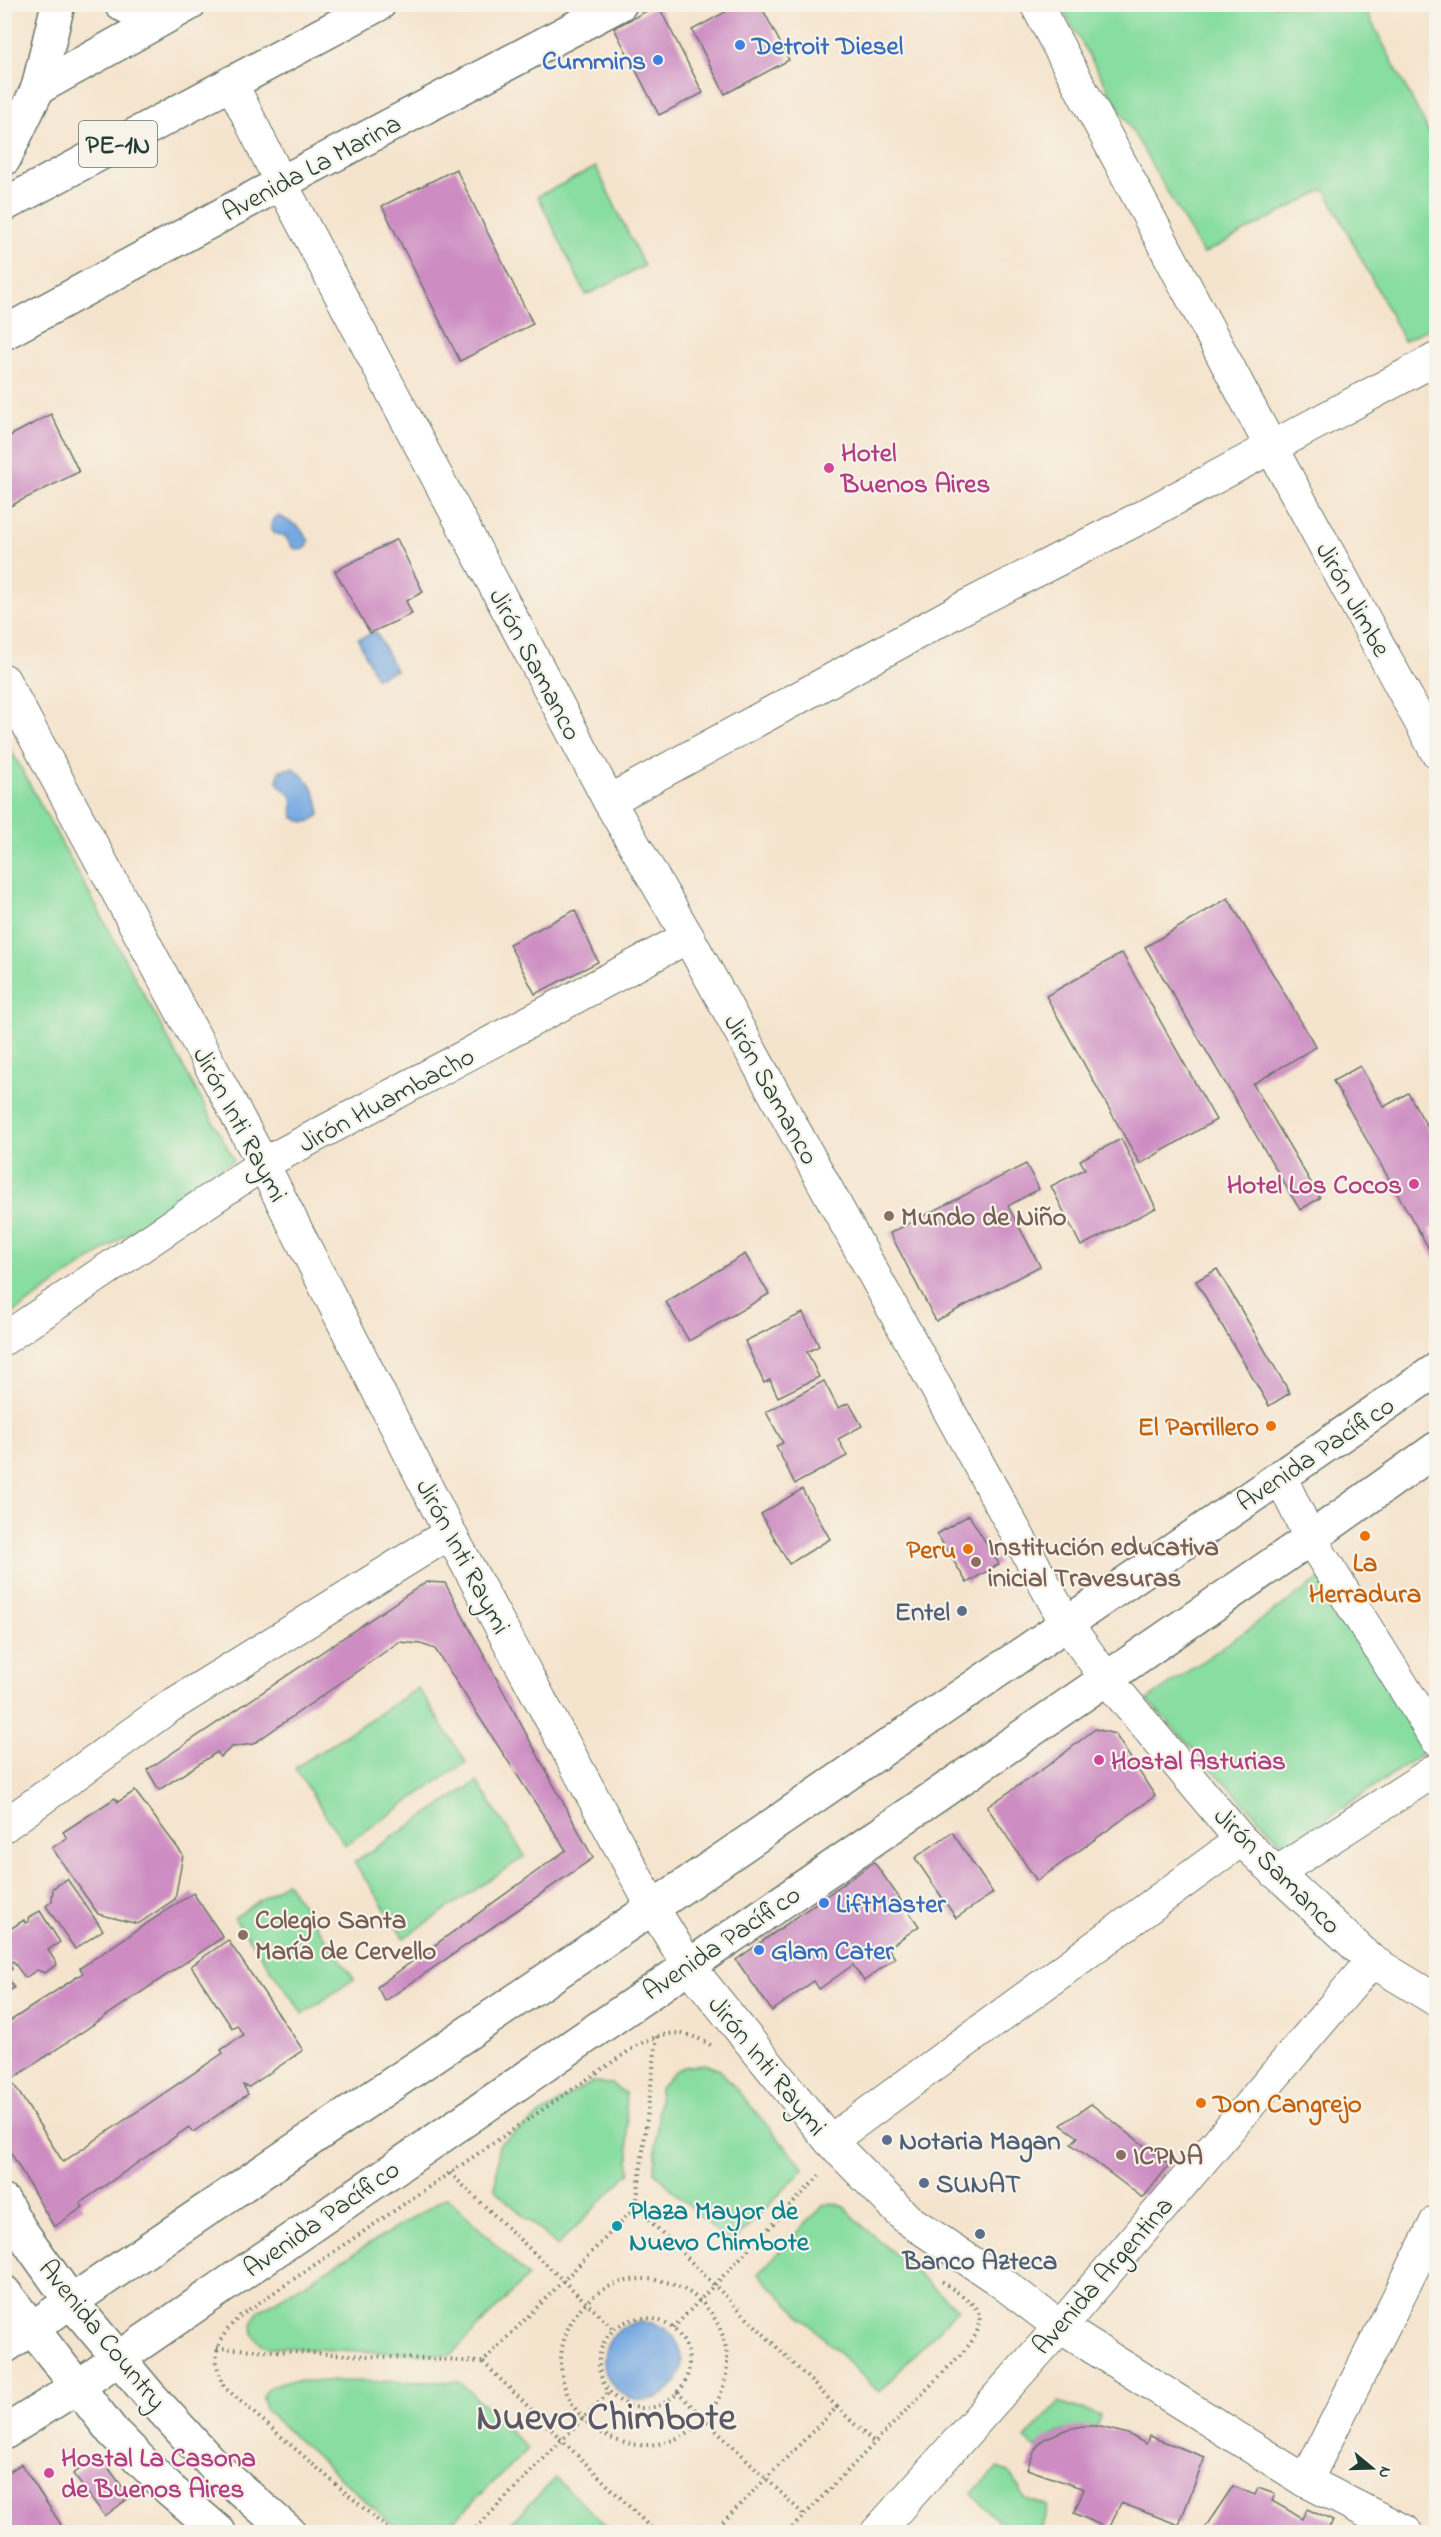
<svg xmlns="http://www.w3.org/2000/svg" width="1441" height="2537" font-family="'Indie Flower',sans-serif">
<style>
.green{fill:#88dda0;stroke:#548d6a;stroke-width:1.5}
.water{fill:#76a9e2;stroke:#4a738b;stroke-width:1.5}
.building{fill:#cd8dc3}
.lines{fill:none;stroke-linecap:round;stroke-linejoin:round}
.street-casing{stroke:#6a776a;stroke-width:34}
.secondary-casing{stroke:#6a776a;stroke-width:36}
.primary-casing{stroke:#6a776a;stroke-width:36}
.highway-casing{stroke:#6a776a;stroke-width:36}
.path{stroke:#6a776a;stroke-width:4;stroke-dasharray:1.5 4.5;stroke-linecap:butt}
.street{stroke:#fff;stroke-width:32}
.secondary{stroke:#fff;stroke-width:33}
.primary{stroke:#fff;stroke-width:33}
.highway{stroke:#fff;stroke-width:33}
.shop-dot{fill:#3f7fe0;stroke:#f7f3e8;stroke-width:2}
.hotel-dot{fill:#d1479c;stroke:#f7f3e8;stroke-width:2}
.education-dot{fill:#8d6e63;stroke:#f7f3e8;stroke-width:2}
.food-dot{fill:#e8710a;stroke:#f7f3e8;stroke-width:2}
.service-dot{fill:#5c6f8a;stroke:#f7f3e8;stroke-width:2}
.culture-dot{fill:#0f9aa8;stroke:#f7f3e8;stroke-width:2}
.labels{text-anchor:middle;stroke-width:4.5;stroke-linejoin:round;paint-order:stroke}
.shield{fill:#f7f3e8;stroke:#60746a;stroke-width:1.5}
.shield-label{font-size:26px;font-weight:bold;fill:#1f3d34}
.shop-label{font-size:27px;font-weight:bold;fill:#366cbe;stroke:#f7f3e8;text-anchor:start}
.street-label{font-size:27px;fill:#1f3d34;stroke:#f7f3e8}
.hotel-label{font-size:27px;font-weight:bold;fill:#b23c85;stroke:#f7f3e8;text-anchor:start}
.education-label{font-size:27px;font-weight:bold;fill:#785e54;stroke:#f7f3e8;text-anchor:start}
.food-label{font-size:27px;font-weight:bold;fill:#c56008;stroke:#f7f3e8;text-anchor:end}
.service-label{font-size:27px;font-weight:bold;fill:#4e5e75;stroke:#f7f3e8;text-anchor:start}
.culture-label{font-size:27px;font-weight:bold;fill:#0d838f;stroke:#f7f3e8;text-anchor:start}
.town-label{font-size:39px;font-weight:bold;fill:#5c5966;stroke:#f7f3e8}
</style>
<rect width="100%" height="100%" fill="#f7f3e8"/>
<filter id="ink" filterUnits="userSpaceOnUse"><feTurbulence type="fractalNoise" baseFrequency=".0167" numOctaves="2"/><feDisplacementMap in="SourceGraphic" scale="12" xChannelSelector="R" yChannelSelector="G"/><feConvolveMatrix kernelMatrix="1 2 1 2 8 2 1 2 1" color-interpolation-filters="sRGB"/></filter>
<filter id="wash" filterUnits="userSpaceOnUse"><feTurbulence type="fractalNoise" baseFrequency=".008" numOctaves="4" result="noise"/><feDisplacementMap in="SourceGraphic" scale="24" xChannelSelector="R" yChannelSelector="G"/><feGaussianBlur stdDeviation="1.35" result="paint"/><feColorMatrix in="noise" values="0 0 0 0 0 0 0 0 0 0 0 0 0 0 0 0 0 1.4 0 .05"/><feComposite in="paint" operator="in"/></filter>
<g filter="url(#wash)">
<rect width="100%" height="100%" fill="#f5e4cd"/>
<g class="green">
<path d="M 1060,5 L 1363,5 L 1436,146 L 1436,324 L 1404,341 L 1325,189 L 1203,254 Z"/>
<path d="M 596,167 L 644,266 L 586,295 L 538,196 Z"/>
<path d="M 4,737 L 234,1160 L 5,1319 L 4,1319 Z"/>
<path d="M 1320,1579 L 1433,1746 L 1286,1847 L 1147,1700 Z"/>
<path d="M 418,1688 L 466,1762 L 345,1845 L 295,1768 Z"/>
<path d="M 477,1782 L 525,1856 L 404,1938 L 354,1862 Z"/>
<path d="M 286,1882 L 354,1979 L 303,2014 L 234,1918 Z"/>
<path d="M 704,2064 L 720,2070 L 804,2169 L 730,2245 L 654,2172 L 660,2088 L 673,2072 L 684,2067 Z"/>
<path d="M 591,2083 L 611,2084 L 625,2093 L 630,2172 L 557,2246 L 495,2190 L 499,2144 L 576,2091 Z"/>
<path d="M 447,2197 L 528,2276 L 451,2355 L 269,2347 C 253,2342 246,2325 259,2311 Z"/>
<path d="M 833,2203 L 844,2207 L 867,2230 L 958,2309 L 879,2392 L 758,2274 L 824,2205 Z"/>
<path d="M 287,2381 L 460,2382 L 528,2449 L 442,2532 L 400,2532 L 265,2410 L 263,2396 C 269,2386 276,2384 287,2381 Z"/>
<path d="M 1059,2402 L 1100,2416 L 1097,2426 C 1074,2427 1051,2431 1036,2448 L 1025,2439 Z"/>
<path d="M 997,2468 L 1009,2472 L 1025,2498 L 1048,2507 L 1040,2532 L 1010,2532 L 971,2494 Z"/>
<path d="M 556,2478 L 612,2532 L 502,2532 Z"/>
</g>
<g class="water">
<path d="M 279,516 L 299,527 L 309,541 L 307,547 L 302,550 L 293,548 L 285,536 L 274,533 L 271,527 L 273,519 Z"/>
<path d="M 376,632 L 396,670 L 376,678 L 358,639 Z"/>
<path d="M 293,768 C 310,780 318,793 320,814 C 310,824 305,824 293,817 C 291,810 295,802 291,796 C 287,789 280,789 277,781 L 280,770 Z"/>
<circle cx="643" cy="2361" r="39"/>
</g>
<g id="blocks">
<g class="building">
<path d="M 740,4 L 760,4 L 789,60 L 725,94 L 692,30 Z"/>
<path d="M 658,5 L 703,93 L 659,115 L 614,28 Z"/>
<path d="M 456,169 L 533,324 L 460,361 L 382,206 Z"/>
<path d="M 51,414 L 79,472 L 4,509 L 4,439 Z"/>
<path d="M 397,539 L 423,592 L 406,601 L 412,614 L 370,633 L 335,571 Z"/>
<path d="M 1228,898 L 1316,1047 L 1253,1084 L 1320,1198 L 1300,1210 L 1145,947 Z"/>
<path d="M 575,910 L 598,962 L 535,994 L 509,944 Z"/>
<path d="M 1122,953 L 1216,1120 L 1140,1164 L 1046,996 Z"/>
<path d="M 1360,1066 L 1384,1107 L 1408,1093 L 1436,1142 L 1436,1226 L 1430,1230 L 1436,1241 L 1436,1261 L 1333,1081 Z"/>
<path d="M 1121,1139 L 1156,1208 L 1081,1246 L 1051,1186 L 1085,1169 L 1080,1160 Z"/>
<path d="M 1026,1164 L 1039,1189 L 1008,1206 L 1040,1266 L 936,1321 L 890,1233 Z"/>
<path d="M 745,1254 L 769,1294 L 689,1341 L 666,1302 Z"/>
<path d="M 1217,1269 L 1290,1393 L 1269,1406 L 1196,1281 Z"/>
<path d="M 803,1313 L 819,1346 L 807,1352 L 819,1377 L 778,1397 L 770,1380 L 764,1383 L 745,1341 Z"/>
<path d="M 824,1381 L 838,1408 L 849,1403 L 862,1426 L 838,1439 L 847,1456 L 795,1484 L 776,1446 L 783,1443 L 766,1412 Z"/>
<path d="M 802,1489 L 830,1539 L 789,1564 L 761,1514 Z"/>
<path d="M 969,1515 L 999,1564 L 967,1583 L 937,1534 Z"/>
<path d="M 426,1582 L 445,1583 L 593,1858 L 385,2001 L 377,1987 L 566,1850 L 435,1649 L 421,1644 L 399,1642 L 253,1744 L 232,1747 L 220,1757 L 217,1752 L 159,1790 L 147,1770 Z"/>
<path d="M 1095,1729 L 1115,1734 L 1155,1796 L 1037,1881 L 987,1807 L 1053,1762 Z"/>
<path d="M 135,1791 L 183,1855 L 175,1899 L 138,1924 L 98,1914 L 52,1848 L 67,1838 L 63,1832 L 115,1798 L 118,1802 Z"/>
<path d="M 952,1832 L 993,1893 L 956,1918 L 915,1858 Z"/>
<path d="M 874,1862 L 919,1926 L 888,1948 L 895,1958 L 864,1981 L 853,1965 L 819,1989 L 814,1981 L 772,2011 L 736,1960 Z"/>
<path d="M 67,1879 L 103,1930 L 75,1949 L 46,1906 L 52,1901 L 53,1888 Z"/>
<path d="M 193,1893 L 223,1937 L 11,2080 L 63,2162 L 223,2053 L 221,2050 L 243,2035 L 237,2025 L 232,2028 L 191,1966 L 228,1940 L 303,2050 L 249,2087 L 243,2085 L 248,2094 L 193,2132 L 189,2127 L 80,2203 L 83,2207 L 54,2227 L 4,2141 L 4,2025 L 83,1973 L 80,1968 Z"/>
<path d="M 40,1911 L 60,1942 L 48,1950 L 57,1964 L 45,1973 L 37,1970 L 25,1978 L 13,1961 L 9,1964 L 12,1969 L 6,1974 L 14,1988 L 4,1994 L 4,1933 L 6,1936 L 9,1934 L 7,1931 L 24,1920 L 25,1923 L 29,1921 L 28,1918 Z"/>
<path d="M 1091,2104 L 1169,2165 L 1143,2198 L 1071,2144 L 1078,2137 L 1061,2125 Z"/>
<path d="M 1083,2426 L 1097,2426 L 1128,2434 L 1146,2444 L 1149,2436 L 1205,2457 L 1179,2525 L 1121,2503 L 1109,2529 L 1074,2513 L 1084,2489 L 1027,2469 L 1036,2448 L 1044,2439 L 1068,2429 Z"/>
<path d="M 104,2462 L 130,2497 L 105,2516 L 73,2474 L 86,2465 Z"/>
<path d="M 21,2464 L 66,2532 L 4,2532 L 4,2475 Z"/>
<path d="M 1233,2486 L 1255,2495 L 1258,2488 L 1275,2494 L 1272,2501 L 1302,2518 L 1307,2509 L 1333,2521 L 1328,2529 L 1335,2532 L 1202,2532 Z"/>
</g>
</g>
</g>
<g filter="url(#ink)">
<use href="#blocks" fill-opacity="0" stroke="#6a776a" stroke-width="1.5"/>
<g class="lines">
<g class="street-casing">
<g id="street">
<path d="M 1036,4 L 1271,447 L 1436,751"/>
<path d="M 231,82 L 281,183 L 609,801 L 688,937 L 1066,1623 L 1106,1678 L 1241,1840 L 1372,1961 L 1436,2000"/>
<path d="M 4,680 L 263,1164 L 450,1533 L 653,1908 L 688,1965 L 830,2141 L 907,2219 L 997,2279 L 1060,2327 L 1306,2481 L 1406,2532"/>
<path d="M 609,801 L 963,608 L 1132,522 L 1436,359"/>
<path d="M 4,1339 L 263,1164 L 688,937"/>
<path d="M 1280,1476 L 1310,1538 L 1436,1739"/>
<path d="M 4,1826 L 169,1707 L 450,1533"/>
<path d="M 1276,1873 L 1436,1770"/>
<path d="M 830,2141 L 1241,1840"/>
<path d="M 1306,2481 L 1436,2222"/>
<path d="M 877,2532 L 1060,2327 L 1372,1961"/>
</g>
</g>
<g class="secondary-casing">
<g id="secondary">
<path d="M 121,4 L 156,21"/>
<path d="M 38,88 L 189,4"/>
<path d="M 38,88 L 58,4"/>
<path d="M 4,333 L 281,183 L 620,4"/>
<path d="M 4,2202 L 21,2231 L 72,2303 L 151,2397 L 215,2467 L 289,2532"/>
<path d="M 4,2292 L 112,2431 L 168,2488 L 219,2532"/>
</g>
</g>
<g class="primary-casing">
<g id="primary">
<path d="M 4,2347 L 630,1923 L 1436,1370"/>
<path d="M 4,2433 L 77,2387 L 1318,1533 L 1436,1449"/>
</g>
</g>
<g class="highway-casing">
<g id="highway">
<path d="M 4,159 L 38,88"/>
<path d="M 4,205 L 379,4"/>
</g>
</g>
<g class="path">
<path d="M 450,2173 L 614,2329"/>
<path d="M 636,2207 L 837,2407 L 713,2532"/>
<circle cx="644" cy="2362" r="83"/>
<circle cx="644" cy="2363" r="45"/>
<path d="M 673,2328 L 822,2173"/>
<path d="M 217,2348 L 483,2362"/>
<path d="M 677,2392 L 805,2516"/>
<path d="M 837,2407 L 874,2443"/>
<path d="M 391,2532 L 224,2387 C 210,2355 216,2339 241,2315 L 636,2046 C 668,2030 683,2028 714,2047"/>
<path d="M 472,2532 L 609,2392"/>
<path d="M 655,2532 L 483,2362 L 636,2207 L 657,2036"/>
<path d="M 788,2532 L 965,2350 C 997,2311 971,2303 940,2280"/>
</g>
<use href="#street" class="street"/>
<use href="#secondary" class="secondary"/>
<use href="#primary" class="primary"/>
<use href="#highway" class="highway"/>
</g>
</g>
<g class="shop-dot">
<circle cx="740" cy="45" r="6"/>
<circle cx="658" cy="60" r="6"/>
<circle cx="824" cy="1903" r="6"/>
<circle cx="759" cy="1950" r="6"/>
</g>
<g class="hotel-dot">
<circle cx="829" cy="468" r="6"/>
<circle cx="1414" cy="1184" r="6"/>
<circle cx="1099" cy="1760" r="6"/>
<circle cx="49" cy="2473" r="6"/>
</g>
<g class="education-dot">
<circle cx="889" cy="1216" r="6"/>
<circle cx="976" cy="1562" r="6"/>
<circle cx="243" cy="1935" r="6"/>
<circle cx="1121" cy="2155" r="6"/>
</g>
<g class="food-dot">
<circle cx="1271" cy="1426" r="6"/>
<circle cx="1365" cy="1536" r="6"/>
<circle cx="968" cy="1549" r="6"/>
<circle cx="1201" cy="2103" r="6"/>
</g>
<g class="service-dot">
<circle cx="962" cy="1611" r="6"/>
<circle cx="887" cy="2140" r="6"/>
<circle cx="924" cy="2183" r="6"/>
<circle cx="980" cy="2234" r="6"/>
</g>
<circle class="culture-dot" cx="617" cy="2226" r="6"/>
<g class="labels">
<rect class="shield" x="79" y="121" width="78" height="46" rx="4.5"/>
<g class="shield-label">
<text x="118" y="153">PE-1N</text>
</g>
<g class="shop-label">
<text x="752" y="54">Detroit Diesel</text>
<text x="646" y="69" text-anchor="end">Cummins</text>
<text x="836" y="1912">LiftMaster</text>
<text x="771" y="1959">Glam Cater</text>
</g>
<g class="street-label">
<text transform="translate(311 167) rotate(-28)" y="9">Avenida La Marina</text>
<text transform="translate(1354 599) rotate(61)" y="9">Jirón Jimbe</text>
<text transform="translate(536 664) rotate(62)" y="9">Jirón Samanco</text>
<text transform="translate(772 1089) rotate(61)" y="9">Jirón Samanco</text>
<text transform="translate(386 1099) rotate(-28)" y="9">Jirón Huambacho</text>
<text transform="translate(241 1124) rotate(62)" y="9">Jirón Inti Raymi</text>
<text transform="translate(1315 1453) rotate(-34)" y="9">Avenida Pacífico</text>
<text transform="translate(464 1556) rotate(62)" y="9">Jirón Inti Raymi</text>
<text transform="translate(1278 1870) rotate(45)" y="9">Jirón Samanco</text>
<text transform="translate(721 1942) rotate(-34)" y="9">Avenida Pacífico</text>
<text transform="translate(768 2065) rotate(51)" y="9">Jirón Inti Raymi</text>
<text transform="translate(321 2218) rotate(-35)" y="9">Avenida Pacífico</text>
<text transform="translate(1102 2275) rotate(-49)" y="9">Avenida Argentina</text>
<text transform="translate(103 2334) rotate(51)" y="9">Avenida Country</text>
</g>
<g class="hotel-label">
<text x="841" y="461">Hotel<tspan x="841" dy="31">Buenos Aires</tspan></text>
<text x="1402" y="1193" text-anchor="end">Hotel Los Cocos</text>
<text x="1111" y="1769">Hostal Asturias</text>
<text x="61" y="2466">Hostal La Casona<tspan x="61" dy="31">de Buenos Aires</tspan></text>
</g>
<g class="education-label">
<text x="901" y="1225">Mundo de Niño</text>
<text x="988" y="1555">Institución educativa<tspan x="988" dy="31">inicial Travesuras</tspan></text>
<text x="255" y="1928">Colegio Santa<tspan x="255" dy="31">María de Cervello</tspan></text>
<text x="1133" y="2164">ICPNA</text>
</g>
<g class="food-label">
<text x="1259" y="1435">El Parrillero</text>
<text x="956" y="1558">Peru</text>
<text x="1365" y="1571" text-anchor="middle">La<tspan x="1365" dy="31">Herradura</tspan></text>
<text x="1213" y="2112" text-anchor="start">Don Cangrejo</text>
</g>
<g class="service-label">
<text x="950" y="1620" text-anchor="end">Entel</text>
<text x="899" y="2149">Notaria Magan</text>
<text x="936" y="2192">SUNAT</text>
<text x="980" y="2269" text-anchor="middle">Banco Azteca</text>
</g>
<g class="culture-label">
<text x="629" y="2219">Plaza Mayor de<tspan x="629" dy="31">Nuevo Chimbote</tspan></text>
</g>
<g class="town-label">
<text x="606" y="2429">Nuevo Chimbote</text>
</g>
</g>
<rect width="1441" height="2537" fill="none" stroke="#f7f3e8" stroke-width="24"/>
<g transform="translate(1372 2468) rotate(109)" stroke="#f7f3e8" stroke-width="4.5" paint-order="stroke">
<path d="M0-4.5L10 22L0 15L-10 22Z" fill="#1f3d34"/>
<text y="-9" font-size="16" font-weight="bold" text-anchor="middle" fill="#1f3d34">N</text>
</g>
</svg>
